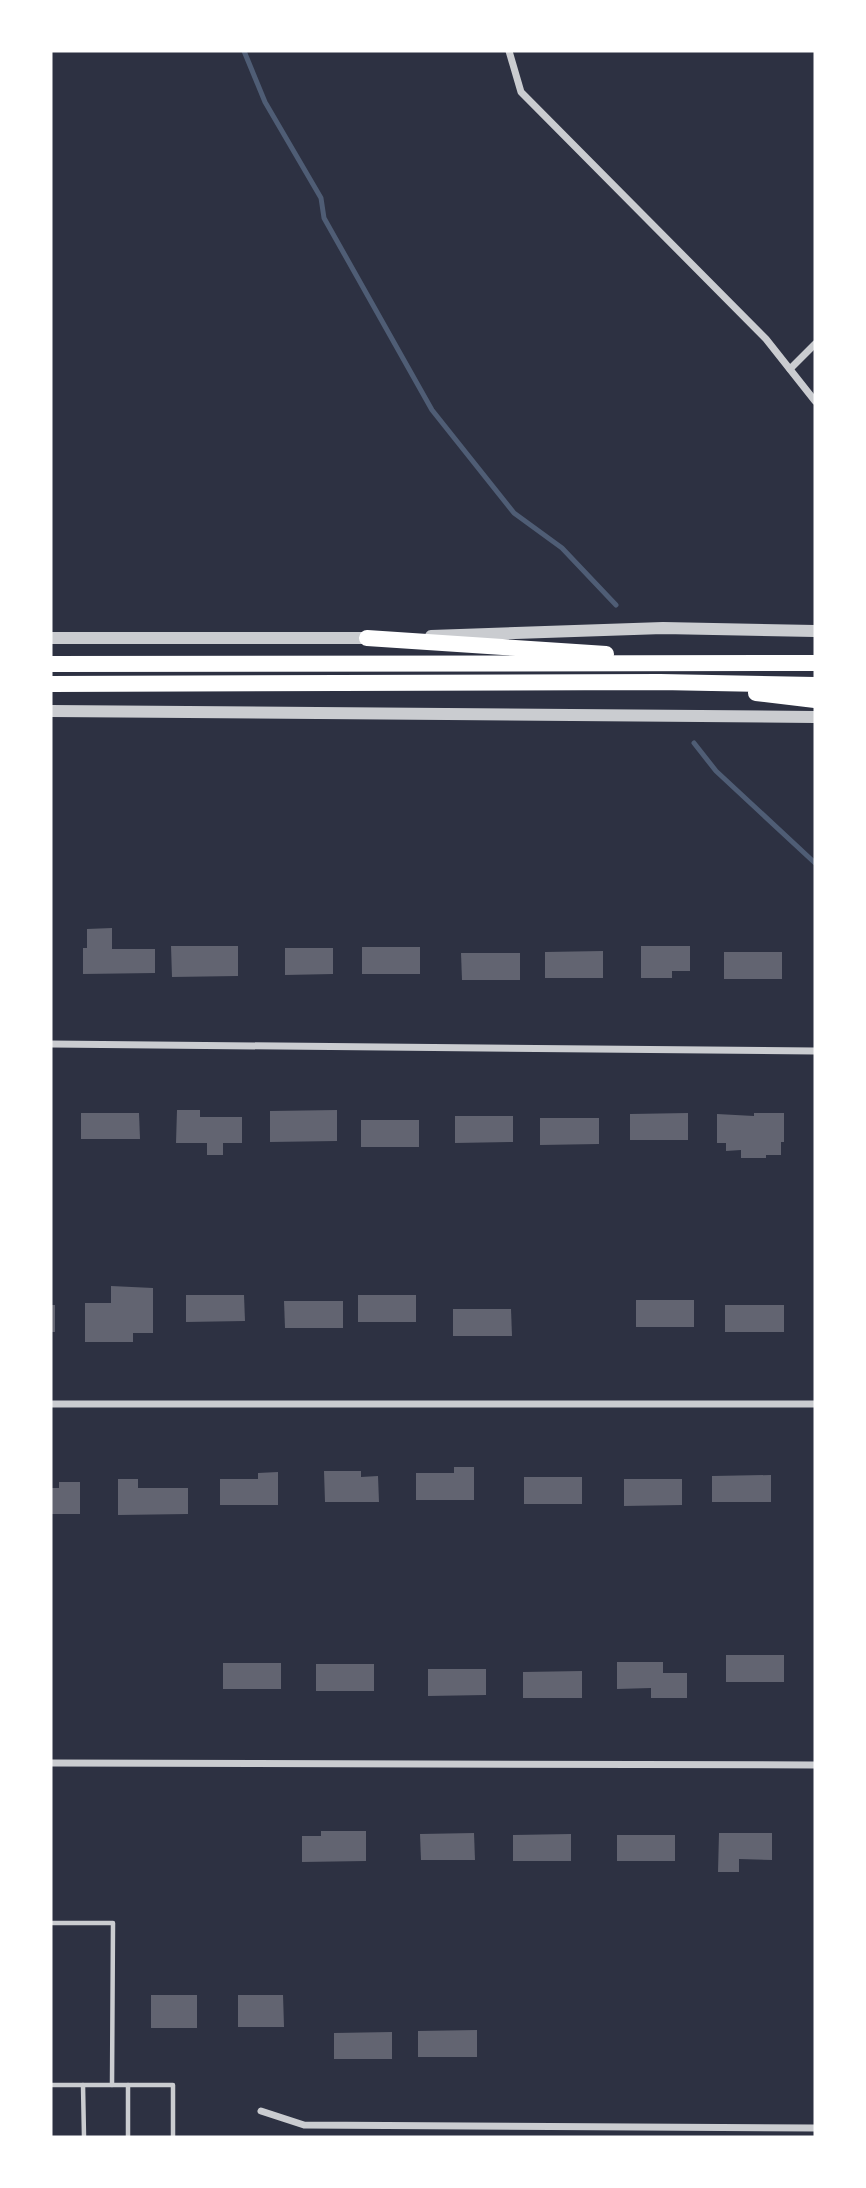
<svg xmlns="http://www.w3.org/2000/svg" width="866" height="2188" font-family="'DM Sans',sans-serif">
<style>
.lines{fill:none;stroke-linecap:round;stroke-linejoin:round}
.stream{stroke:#4f5d75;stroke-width:5}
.building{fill:#626471}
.service{stroke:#caccd0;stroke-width:4.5}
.minor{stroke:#caccd0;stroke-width:7}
.tertiary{stroke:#caccd0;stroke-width:12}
.trunk{stroke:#fff;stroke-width:16}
</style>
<rect width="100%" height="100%" fill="#2d3142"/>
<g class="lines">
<g class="stream">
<path d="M 244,51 L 265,102 L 321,198 L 324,218 L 432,410 L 514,513 L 562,548 L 616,605"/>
<path d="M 694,743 L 716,771 L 815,863"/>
</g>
</g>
<g class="building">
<path d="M 112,928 L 112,949 L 155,949 L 155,973 L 83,974 L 83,948 L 87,948 L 87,929 Z"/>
<path d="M 171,946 L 238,946 L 238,976 L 172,977 Z"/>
<path d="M 641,946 L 690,946 L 690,971 L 672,971 L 672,978 L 641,978 Z"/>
<rect x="362" y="947" width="58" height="27"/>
<path d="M 285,948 L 333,948 L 333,974 L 285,975 Z"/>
<path d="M 603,951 L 603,978 L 545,978 L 545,952 Z"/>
<rect x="724" y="952" width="58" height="27"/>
<path d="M 461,953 L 520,953 L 520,980 L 462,980 Z"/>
<path d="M 177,1110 L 200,1110 L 200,1117 L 242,1117 L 242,1143 L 223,1143 L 223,1155 L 207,1155 L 207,1143 L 176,1143 Z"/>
<path d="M 337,1110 L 337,1141 L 270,1142 L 270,1111 Z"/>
<path d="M 81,1113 L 139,1113 L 140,1139 L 81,1139 Z"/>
<path d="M 688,1113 L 688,1140 L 630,1140 L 630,1114 Z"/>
<path d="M 754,1113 L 784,1113 L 784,1142 L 781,1142 L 781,1155 L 766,1155 L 766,1158 L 741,1158 L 741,1150 L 726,1151 L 726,1143 L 717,1143 L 717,1114 L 754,1116 Z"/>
<path d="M 455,1116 L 513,1116 L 513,1142 L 455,1143 Z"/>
<path d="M 540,1118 L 599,1118 L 599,1144 L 540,1145 Z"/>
<rect x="361" y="1120" width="58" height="27"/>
<path d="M 111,1286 L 153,1288 L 153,1333 L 133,1333 L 133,1342 L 85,1342 L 85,1303 L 111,1303 Z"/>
<path d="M 186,1295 L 244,1295 L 245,1321 L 186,1322 Z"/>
<rect x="358" y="1295" width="58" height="27"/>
<rect x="636" y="1300" width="58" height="27"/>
<path d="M 284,1301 L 343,1301 L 343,1328 L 285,1328 Z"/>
<rect x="51" y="1305" width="4" height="27"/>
<rect x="725" y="1305" width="59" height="27"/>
<path d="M 453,1309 L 511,1309 L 512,1336 L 453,1336 Z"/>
<path d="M 454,1467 L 474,1467 L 474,1500 L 416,1500 L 416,1473 L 454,1473 Z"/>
<path d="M 324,1471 L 361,1471 L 361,1477 L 378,1476 L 379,1502 L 325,1502 Z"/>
<path d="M 278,1472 L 278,1505 L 220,1505 L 220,1479 L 258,1479 L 258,1473 Z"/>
<path d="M 771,1475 L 771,1502 L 712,1502 L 712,1476 Z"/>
<rect x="524" y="1477" width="58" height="27"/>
<path d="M 118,1479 L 138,1479 L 138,1488 L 188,1488 L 188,1514 L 118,1515 Z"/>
<path d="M 624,1479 L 682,1479 L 682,1505 L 624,1506 Z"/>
<path d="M 59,1482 L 80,1482 L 80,1514 L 51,1514 L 51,1488 L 59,1488 Z"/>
<rect x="726" y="1655" width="58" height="27"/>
<path d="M 617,1662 L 663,1662 L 663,1673 L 687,1673 L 687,1698 L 651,1698 L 651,1688 L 617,1689 Z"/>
<rect x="223" y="1663" width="58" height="26"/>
<rect x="316" y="1664" width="58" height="27"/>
<path d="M 428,1669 L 486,1669 L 486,1695 L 428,1696 Z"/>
<path d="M 582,1671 L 582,1698 L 523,1698 L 523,1672 Z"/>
<path d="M 321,1831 L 366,1831 L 366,1861 L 302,1862 L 302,1836 L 321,1836 Z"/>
<path d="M 474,1833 L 475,1860 L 421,1860 L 420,1834 Z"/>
<path d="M 719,1833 L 772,1833 L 772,1860 L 739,1859 L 739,1872 L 718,1872 Z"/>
<path d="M 571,1834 L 571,1861 L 513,1861 L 513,1835 Z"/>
<rect x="617" y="1835" width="58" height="26"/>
<rect x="151" y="1995" width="46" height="33"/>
<path d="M 238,1995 L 283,1995 L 284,2027 L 238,2027 Z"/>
<path d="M 477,2030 L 477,2057 L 418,2057 L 418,2031 Z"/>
<path d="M 392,2032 L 392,2059 L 334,2059 L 334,2033 Z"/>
</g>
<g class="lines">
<g class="service">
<path d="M 51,1923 L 113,1923 L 112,2085 L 51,2085"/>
<path d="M 83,2085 L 84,2137"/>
<path d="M 112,2085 L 173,2085 L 173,2137"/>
<path d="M 128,2085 L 128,2137"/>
</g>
<g class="minor">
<path d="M 509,51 L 521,92 L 766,339 L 815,401"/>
<path d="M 790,369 L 815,344"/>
<path d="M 51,1044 L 815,1051"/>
<path d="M 51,1404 L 815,1404"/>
<path d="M 51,1763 L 815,1765"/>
<path d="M 261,2111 L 304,2125 L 815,2128"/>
</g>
<g class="tertiary">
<path d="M 431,636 L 663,628 L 815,631"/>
<path d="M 51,638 L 374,638"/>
<path d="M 51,711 L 815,717"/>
</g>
<g class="trunk">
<path d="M 367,638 L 606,654"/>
<path d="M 51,664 L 815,663"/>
<path d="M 51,684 L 660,682 L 815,685"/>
<path d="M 756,693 L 815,700"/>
</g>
</g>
<rect width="866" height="2188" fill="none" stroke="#ffffff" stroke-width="105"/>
</svg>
